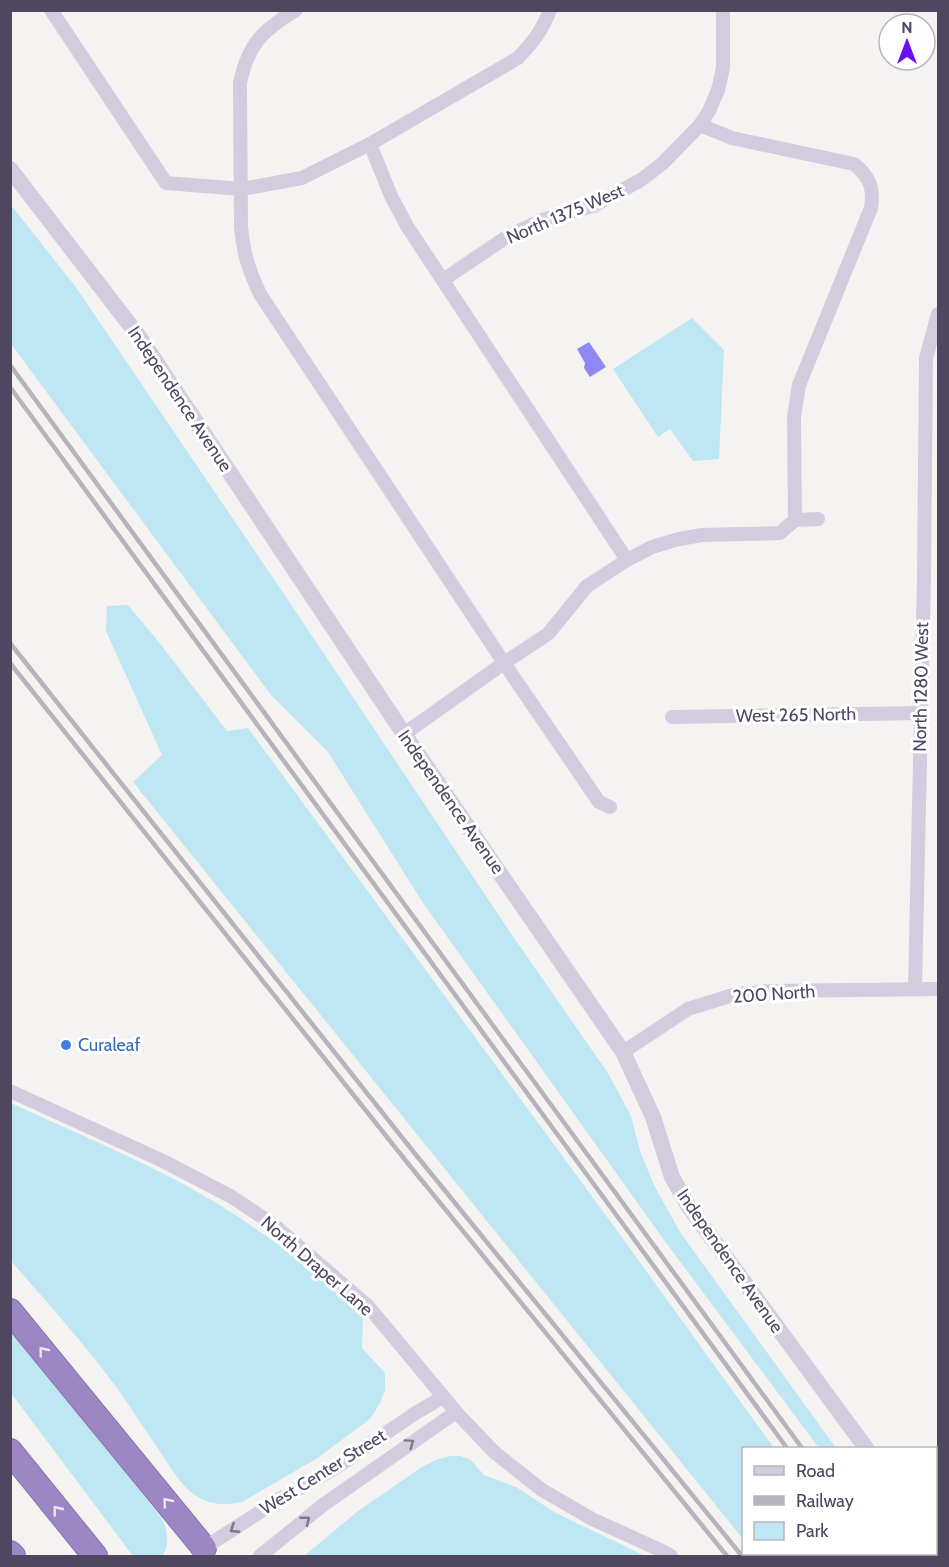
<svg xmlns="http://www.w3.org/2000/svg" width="949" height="1567" font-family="Cabin,sans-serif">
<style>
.green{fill:#bee6f3}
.water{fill:#8e88f2}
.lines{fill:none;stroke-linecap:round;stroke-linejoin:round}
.motorway-casing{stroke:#8871af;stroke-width:26}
.minor{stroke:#d2ccde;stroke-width:14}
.tertiary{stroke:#d2ccde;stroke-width:16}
.motorway{stroke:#9c86c3;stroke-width:24}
.rail{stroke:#b7b3bc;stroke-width:4.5}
.oneway{stroke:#ebe7f3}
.oneway2{stroke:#7d768c}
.shop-dot{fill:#3f7fe0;stroke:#fff;stroke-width:2}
.labels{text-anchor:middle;stroke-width:6;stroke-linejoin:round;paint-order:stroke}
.street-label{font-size:18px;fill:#4f4760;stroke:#fff}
.shop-label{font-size:18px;fill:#366cbe;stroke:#fff;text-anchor:start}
</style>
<rect width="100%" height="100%" fill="#f4f3f1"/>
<g class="green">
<path d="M 11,205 L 75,286 L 288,600 L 512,935 L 608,1073 L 631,1116 L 640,1151 L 654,1185 L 680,1232 L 836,1448 L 819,1448 L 664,1240 L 423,903 L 328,752 L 271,695 L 11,344 Z"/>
<path d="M 692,318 L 724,350 L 719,459 L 693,461 L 670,429 L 658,437 L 613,369 Z"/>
<path d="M 128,605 L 158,641 L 227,731 L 248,728 L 613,1225 L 774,1448 L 744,1448 L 743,1539 L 133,782 L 162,755 L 106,631 L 107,606 Z"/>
<path d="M 11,1103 C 63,1127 117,1150 168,1176 C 240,1213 307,1262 363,1319 L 362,1348 L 385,1373 L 385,1390 L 380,1403 L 370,1419 L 316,1459 L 242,1502 C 223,1506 206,1505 191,1492 C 179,1482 171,1468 163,1456 C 146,1432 131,1407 114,1384 C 82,1341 46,1301 11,1261 Z"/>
<path d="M 11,1333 L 88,1423 L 162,1519 C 168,1532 170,1544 162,1556 L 133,1556 L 11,1393 Z"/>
<path d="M 450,1456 L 460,1456 L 471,1460 L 484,1475 L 516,1487 L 556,1513 L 645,1556 L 304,1556 L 358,1511 L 422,1467 L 436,1460 Z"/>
<path d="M 756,1554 L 851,1554 L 853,1556 L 758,1556 Z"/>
</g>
<path class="water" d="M 589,342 L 606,367 L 590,377 L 584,368 L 585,363 L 577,349 Z"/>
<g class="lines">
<g class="motorway-casing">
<g id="motorway">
<path d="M 10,1311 L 204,1548"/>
<path d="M 10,1451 L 95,1556"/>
<path d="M 10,1553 L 13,1556"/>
</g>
</g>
<g class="minor">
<path d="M 51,10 L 166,183 L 242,189 L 302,178 L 370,144 L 518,58 C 533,42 542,31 550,10"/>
<path d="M 296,10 C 263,30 248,44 240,83 L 241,227 C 243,252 249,271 260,294 L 504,663 L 599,802 L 610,807"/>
<path d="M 370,144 L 391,196 L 407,226 L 627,560"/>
<path d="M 443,280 L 508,236 L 542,220 L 593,206 L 641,180 L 663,163 L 700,125 L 709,111 L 718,90 L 723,68 L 723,10"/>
<path d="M 795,520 L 818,519"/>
<path d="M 672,717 L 921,713"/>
<path d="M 404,734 L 504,663 L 548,634 L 587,586 L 627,560 L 652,547 L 679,539 L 702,535 L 780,533 L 795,520 L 794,417 L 799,385 L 871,208 C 874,188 870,177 854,164 L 732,138 L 700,125"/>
<path d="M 915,989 L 924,577 L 926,358 L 938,314"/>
<path d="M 623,1052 L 688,1009 L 736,994 L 773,991 L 938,989"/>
<path d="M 10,1091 L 163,1161 L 232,1197 L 274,1225 L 368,1306 L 456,1412 L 494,1452 L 542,1490 L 592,1519 L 660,1550 L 671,1556"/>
<path d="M 204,1548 L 280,1499 L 334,1469 L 414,1414 L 443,1397"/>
<path d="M 260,1556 L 323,1505 L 456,1412"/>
</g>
<g class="tertiary">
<path d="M 10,169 L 140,338 L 404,734 L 623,1052 L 653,1117 L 672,1177 L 689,1207 L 866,1448"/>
<path d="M 936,1544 L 938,1548"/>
</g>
<use href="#motorway" class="motorway"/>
<g class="rail">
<path d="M 10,365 L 802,1448"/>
<path d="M 10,387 L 787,1448"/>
<path d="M 10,643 L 416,1155 L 742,1556"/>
<path d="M 10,663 L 406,1161 L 727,1556"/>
<path d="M 863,1554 L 866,1556"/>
<path d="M 878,1554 L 880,1556"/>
</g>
</g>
<defs><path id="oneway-chevron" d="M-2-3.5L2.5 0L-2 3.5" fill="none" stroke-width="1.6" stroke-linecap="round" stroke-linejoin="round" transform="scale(1.5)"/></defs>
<g class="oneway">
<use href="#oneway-chevron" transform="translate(43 1351) rotate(-129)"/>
<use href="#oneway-chevron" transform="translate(167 1502) rotate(-129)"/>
<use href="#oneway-chevron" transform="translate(57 1510) rotate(-129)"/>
</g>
<g class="oneway2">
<use href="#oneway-chevron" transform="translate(410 1443) rotate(-35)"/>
<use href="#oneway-chevron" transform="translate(306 1520) rotate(-39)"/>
<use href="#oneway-chevron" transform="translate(234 1529) rotate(147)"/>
</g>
<circle class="shop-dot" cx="66" cy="1045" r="6"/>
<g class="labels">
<g class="street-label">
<text transform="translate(565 214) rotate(-23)" y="6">North 1375 West</text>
<text transform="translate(180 399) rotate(56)" y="6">Independence Avenue</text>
<text transform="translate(921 687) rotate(-89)" y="6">North 1280 West</text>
<text transform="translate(796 715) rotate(-1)" y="6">West 265 North</text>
<text transform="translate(451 802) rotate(55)" y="6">Independence Avenue</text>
<text transform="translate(774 994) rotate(-4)" y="6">200 North</text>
<text transform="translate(730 1261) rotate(55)" y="6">Independence Avenue</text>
<text transform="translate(317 1266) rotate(41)" y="6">North Draper Lane</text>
<text transform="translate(323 1472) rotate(-32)" y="6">West Center Street</text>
</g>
<g class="shop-label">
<text x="78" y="1051">Curaleaf</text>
</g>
</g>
<rect width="949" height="1567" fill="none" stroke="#4f4760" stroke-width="24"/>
<rect x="742" y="1447" width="195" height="108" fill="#ffffff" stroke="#b9b5bf" stroke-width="1.5"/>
<rect x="754" y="1466" width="30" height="9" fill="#d2ccde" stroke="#b9b5bf" stroke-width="1.5"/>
<text x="796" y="1477" font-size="18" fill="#4f4760">Road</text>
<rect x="754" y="1496" width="30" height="9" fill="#b7b3bc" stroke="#b9b5bf" stroke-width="1.5"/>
<text x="796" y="1507" font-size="18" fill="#4f4760">Railway</text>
<rect x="754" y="1522" width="30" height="18" fill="#bee6f3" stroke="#b9b5bf" stroke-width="1.5"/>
<text x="796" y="1537" font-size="18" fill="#4f4760">Park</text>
<g transform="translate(907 42)"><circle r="28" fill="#ffffff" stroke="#b9b5bf" stroke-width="1.5"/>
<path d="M0-4.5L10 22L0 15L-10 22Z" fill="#6b0df2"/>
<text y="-9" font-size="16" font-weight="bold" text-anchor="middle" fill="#4f4760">N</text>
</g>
</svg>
